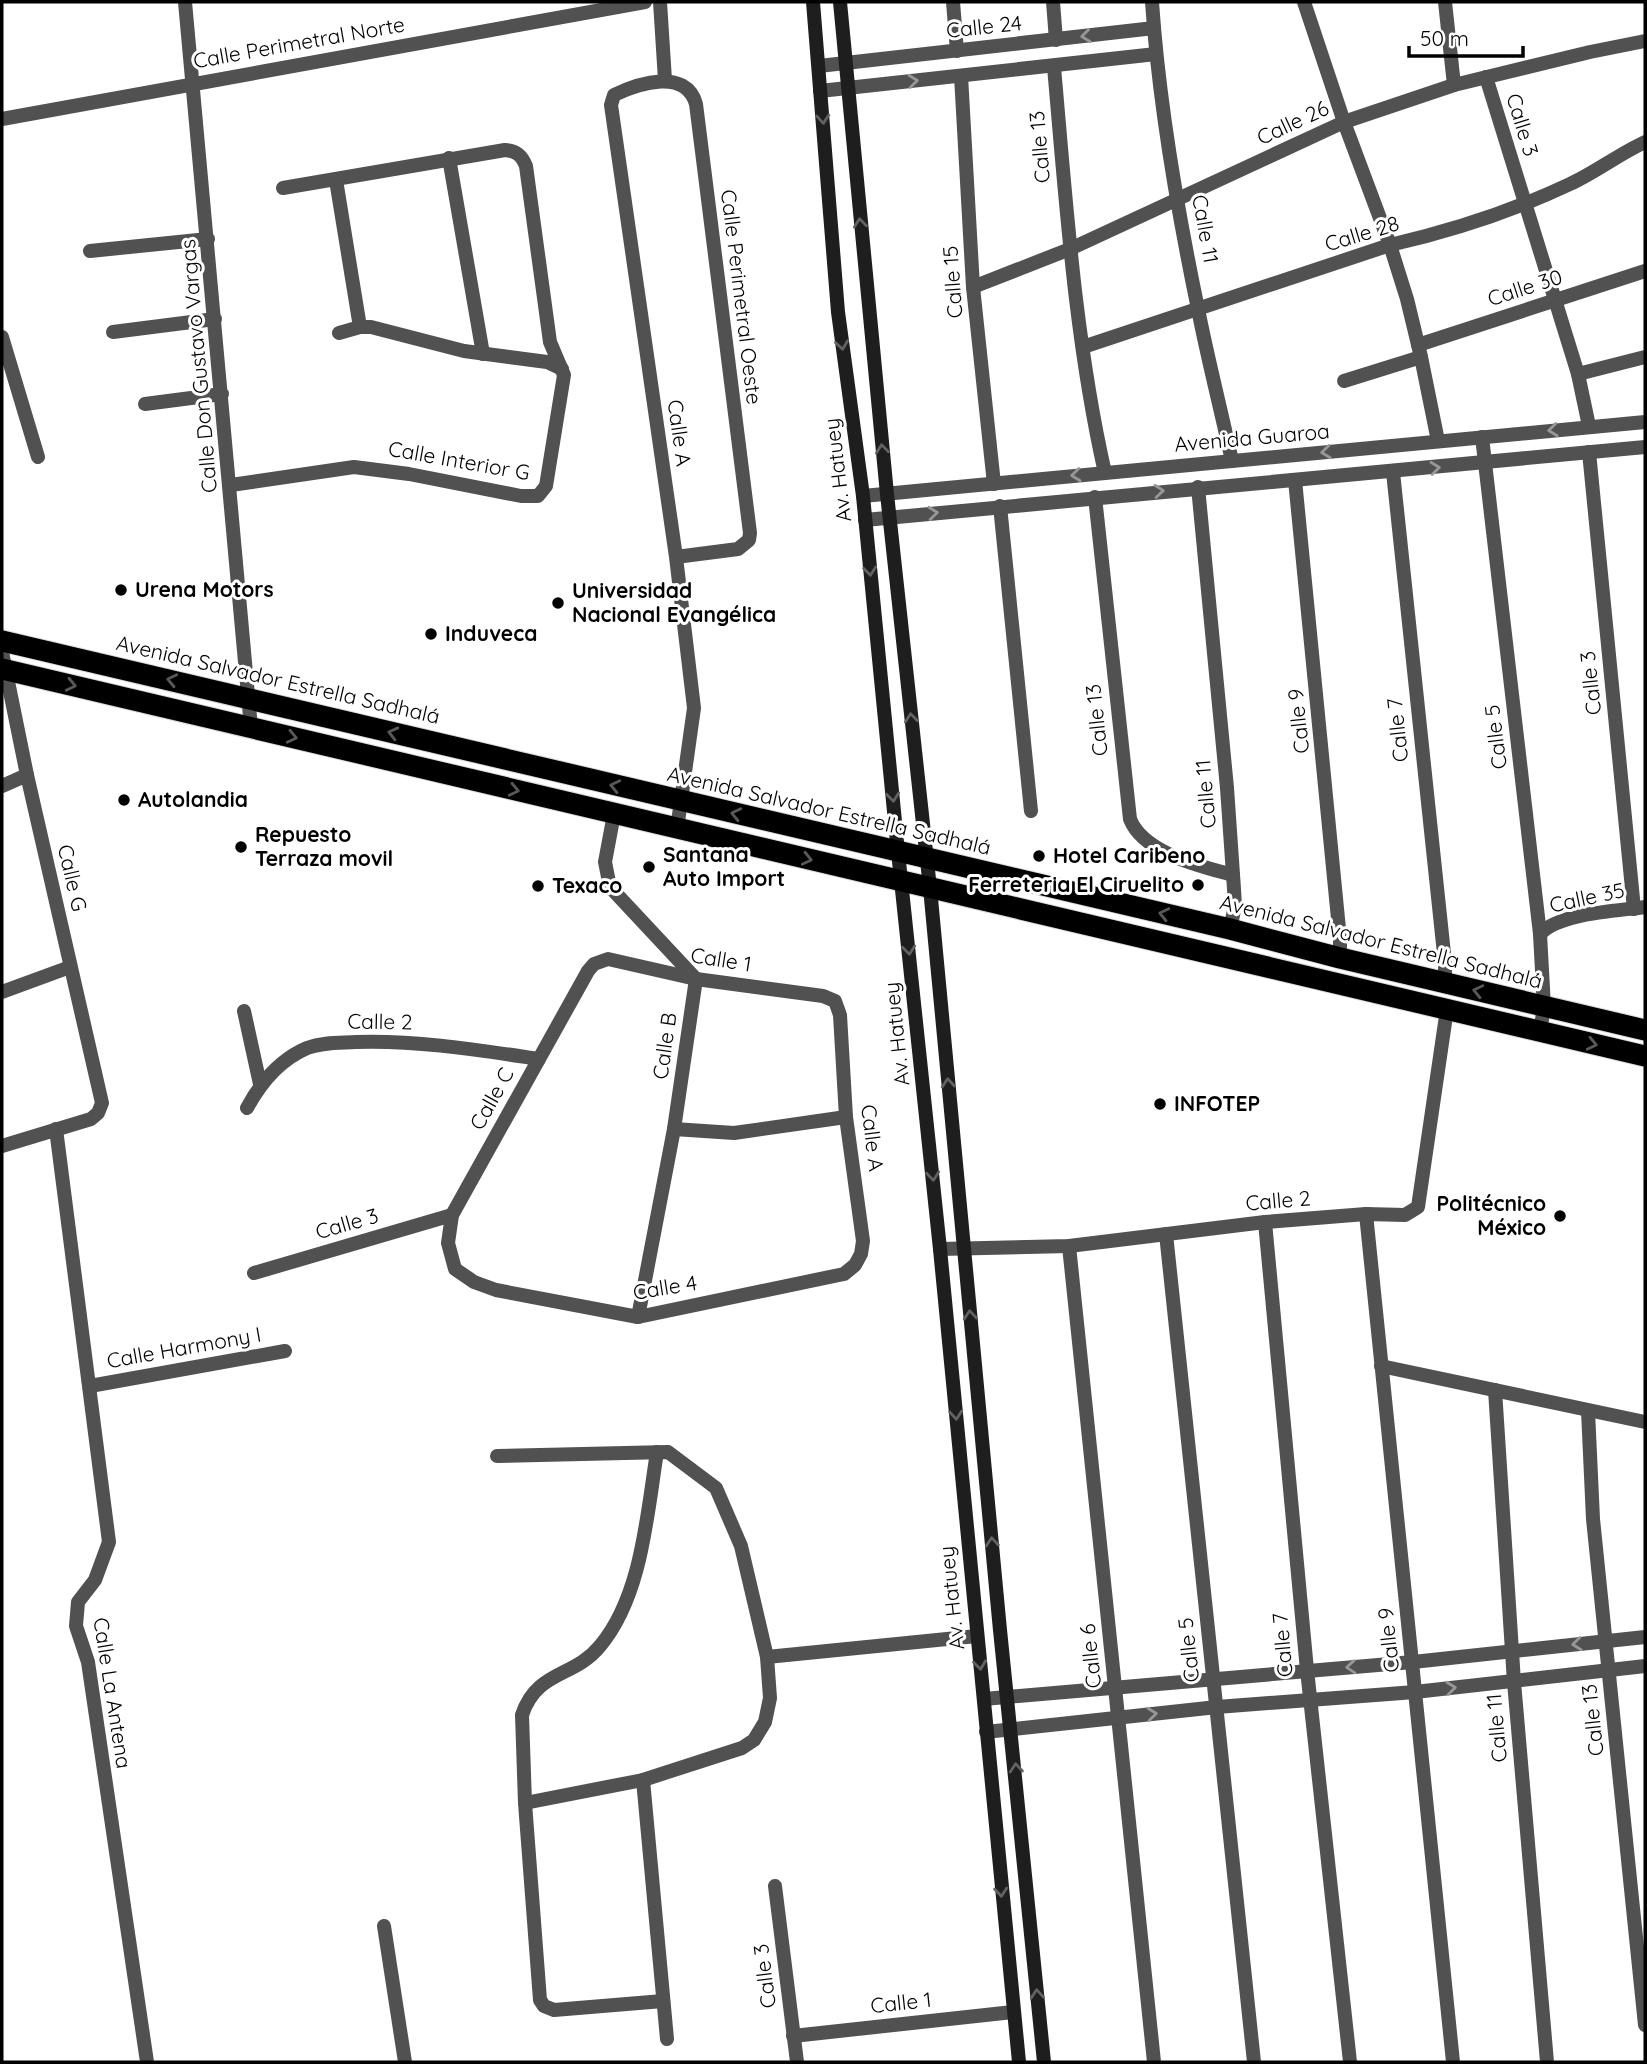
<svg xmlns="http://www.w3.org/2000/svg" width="1647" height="2064" font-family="Quicksand,sans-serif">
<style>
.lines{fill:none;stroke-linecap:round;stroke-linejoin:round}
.highway-casing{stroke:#dbdbdb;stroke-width:23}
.street{stroke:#515151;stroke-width:14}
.secondary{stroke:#1e1e1e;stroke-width:14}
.highway{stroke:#000;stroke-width:21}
.oneway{stroke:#979797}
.oneway2{stroke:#626262}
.oneway3{stroke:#595959}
.poi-dot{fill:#000;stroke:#fff;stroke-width:2.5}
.labels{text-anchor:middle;stroke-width:6;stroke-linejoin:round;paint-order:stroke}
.street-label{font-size:21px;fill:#000;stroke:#fff}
.poi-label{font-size:21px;font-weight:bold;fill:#000;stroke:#fff;text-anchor:start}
</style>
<rect width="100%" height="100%" fill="#fff"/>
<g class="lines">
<g class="highway-casing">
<g id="highway">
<path d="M 2,641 L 1230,929 L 1340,958 L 1645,1030"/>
<path d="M 2,669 L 1645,1056"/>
</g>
</g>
<g class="street">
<path d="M 185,2 L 251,728"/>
<path d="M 660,2 L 665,80"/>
<path d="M 953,2 L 957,51"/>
<path d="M 1053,2 L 1056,40"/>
<path d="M 1152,2 C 1159,105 1177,208 1198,309 C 1208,360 1221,410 1232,461"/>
<path d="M 1304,2 L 1344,122 L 1390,245 L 1407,299 L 1421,357 L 1438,441"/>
<path d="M 1445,2 L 1454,85"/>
<path d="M 819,66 L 1154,28"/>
<path d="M 1054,67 C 1066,202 1075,340 1105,473"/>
<path d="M 961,76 L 973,287 L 994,484"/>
<path d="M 1486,77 L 1578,374 L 1589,426"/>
<path d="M 820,91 L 1156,54"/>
<path d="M 2,119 L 645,2"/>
<path d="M 449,158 L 483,354"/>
<path d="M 336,180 L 360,327"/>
<path d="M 90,251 L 208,239"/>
<path d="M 973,287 L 1070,249 L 1344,122 L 1454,85 L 1590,52 L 1645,41"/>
<path d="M 113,332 L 215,319"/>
<path d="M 339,333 L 360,327 L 371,327 L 464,351 L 547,362 L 562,369"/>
<path d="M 2,337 L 38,457"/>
<path d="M 1418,345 L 1645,271"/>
<path d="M 1083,347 L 1390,245 C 1451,231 1513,211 1570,184 C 1596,172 1619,154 1645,142"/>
<path d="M 1578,374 L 1645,357"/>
<path d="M 1344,381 L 1421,357"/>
<path d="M 145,404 L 222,394"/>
<path d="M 1482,437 L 1540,934 L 1544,1007 L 1540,1032"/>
<path d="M 1589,452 L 1634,909"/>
<path d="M 1393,472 L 1445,963 L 1445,984"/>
<path d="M 1295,480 L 1340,939 L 1340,958"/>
<path d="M 231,485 L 354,467 L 409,474 L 521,496 L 538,496 L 546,486 L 564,375 L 550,342 L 526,166 C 522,156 517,151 505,150 L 283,188"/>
<path d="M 1198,487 L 1227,788 L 1234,889 L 1235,906 L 1230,929"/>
<path d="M 863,496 L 1645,422"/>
<path d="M 1095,497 L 1130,819 C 1143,853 1200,866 1233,875"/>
<path d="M 1000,506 L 1031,811"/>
<path d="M 865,520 L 1645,447"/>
<path d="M 676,557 L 738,549 L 749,540 L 750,533 L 696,104 C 686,68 639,83 614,95 L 611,105 L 676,557 L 694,708 L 677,829"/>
<path d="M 2,652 L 27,775 L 102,1103 L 98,1113 L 91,1119 L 2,1146"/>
<path d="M 2,786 L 27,775"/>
<path d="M 614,814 L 605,862 L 610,887 L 696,979 L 674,1129 L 638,1317"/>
<path d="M 1540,934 C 1559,913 1617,911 1645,907"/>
<path d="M 608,959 L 696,979 L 823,996 L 835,1001 L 840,1015 L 846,1117 L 863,1241 L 861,1254 L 855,1265 L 844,1274 L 638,1317 L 496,1290 L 474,1282 L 455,1269 L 448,1243 L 452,1215 L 588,971 L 594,964 Z"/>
<path d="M 2,992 L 70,967"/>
<path d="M 244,1011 L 260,1084"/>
<path d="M 247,1108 C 261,1082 279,1060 307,1048 C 323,1042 339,1043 356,1042 C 417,1040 478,1050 539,1059"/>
<path d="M 56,1129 L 109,1542 L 95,1580 L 78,1602 L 76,1626 L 88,1662 L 147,2062"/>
<path d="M 674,1129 L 734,1133 L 846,1117"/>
<path d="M 1366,1214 L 1453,2062"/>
<path d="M 1265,1222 L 1307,1670 L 1350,2062"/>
<path d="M 1166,1234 L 1254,2062"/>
<path d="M 1069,1246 L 1154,2062"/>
<path d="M 940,1249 L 1069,1246 L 1265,1222 L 1366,1214 L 1405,1215 L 1418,1207 L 1447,1009"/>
<path d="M 254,1273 L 452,1215"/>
<path d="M 1381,1366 L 1645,1422"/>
<path d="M 90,1386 L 285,1351"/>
<path d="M 1495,1390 L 1514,1682 L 1547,2062"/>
<path d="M 1588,1411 L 1593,1519 L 1645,2025"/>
<path d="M 657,1452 C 647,1514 642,1596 600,1646 C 574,1678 537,1670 522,1715 L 525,1803 L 540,2000 L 544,2006 L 554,2010 L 663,2001"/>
<path d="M 497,1456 L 668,1452 L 716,1488 L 741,1546 L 767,1657 L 770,1698 L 765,1722 L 754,1740 L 742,1748 L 643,1780 L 525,1803"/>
<path d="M 767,1657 L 977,1636"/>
<path d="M 984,1699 L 1413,1662 L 1645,1637"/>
<path d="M 986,1732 L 1217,1707 L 1415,1692 L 1645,1666"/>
<path d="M 643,1780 L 667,2039"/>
<path d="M 775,1886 L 797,2062"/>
<path d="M 384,1926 L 405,2062"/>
<path d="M 793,2036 L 1013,2012"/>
</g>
<g class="secondary">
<path d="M 813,2 L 838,312 L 863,496 L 898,852 L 940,1249 L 1019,2062"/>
<path d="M 840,2 L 887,494 L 930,888 L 1000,1630 L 1044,2062"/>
</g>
<use href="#highway" class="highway"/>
</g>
<defs><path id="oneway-chevron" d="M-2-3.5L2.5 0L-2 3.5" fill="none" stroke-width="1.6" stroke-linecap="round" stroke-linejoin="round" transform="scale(1.75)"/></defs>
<g class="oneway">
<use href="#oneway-chevron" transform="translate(1086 36) rotate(173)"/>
<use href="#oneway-chevron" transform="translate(913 81) rotate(-6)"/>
<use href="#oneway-chevron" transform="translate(1553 430) rotate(174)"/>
<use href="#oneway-chevron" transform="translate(1326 452) rotate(174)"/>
<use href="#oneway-chevron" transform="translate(1435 468) rotate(-6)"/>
<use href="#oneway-chevron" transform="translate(1076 475) rotate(174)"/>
<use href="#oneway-chevron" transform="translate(1159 491) rotate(-5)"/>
<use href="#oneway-chevron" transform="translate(933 513) rotate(-6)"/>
<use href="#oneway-chevron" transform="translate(1577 1644) rotate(174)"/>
<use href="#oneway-chevron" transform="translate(1351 1667) rotate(176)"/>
<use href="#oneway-chevron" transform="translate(1451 1688) rotate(-6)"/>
<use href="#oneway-chevron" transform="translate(1152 1714) rotate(-6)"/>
</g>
<g class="oneway2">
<use href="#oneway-chevron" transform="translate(823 119) rotate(86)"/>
<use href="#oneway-chevron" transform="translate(860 223) rotate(-96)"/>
<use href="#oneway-chevron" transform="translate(842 345) rotate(82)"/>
<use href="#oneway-chevron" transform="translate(882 449) rotate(-96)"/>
<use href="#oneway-chevron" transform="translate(870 571) rotate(84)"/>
<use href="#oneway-chevron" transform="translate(911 718) rotate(-96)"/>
<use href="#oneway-chevron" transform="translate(893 797) rotate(84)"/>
<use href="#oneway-chevron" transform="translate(909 950) rotate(84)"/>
<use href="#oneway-chevron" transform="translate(948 1083) rotate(-95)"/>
<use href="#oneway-chevron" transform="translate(933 1176) rotate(84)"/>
<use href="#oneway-chevron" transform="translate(970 1315) rotate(-95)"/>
<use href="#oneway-chevron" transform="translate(956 1415) rotate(85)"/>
<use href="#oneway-chevron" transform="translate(992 1542) rotate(-95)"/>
<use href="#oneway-chevron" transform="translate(980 1665) rotate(83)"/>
<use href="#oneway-chevron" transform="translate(1016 1768) rotate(-95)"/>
<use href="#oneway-chevron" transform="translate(1001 1892) rotate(85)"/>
<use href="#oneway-chevron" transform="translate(1037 1994) rotate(-95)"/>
</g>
<g class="oneway3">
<use href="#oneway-chevron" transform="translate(172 680) rotate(-167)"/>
<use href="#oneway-chevron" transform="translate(71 685) rotate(13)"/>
<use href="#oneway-chevron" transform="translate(393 733) rotate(-166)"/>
<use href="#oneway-chevron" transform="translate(292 737) rotate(13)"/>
<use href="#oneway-chevron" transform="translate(615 786) rotate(-167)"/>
<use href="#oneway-chevron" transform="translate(514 790) rotate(13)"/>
<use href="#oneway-chevron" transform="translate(736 814) rotate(-167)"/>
<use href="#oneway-chevron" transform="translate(807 859) rotate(13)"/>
<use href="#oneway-chevron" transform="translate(1164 914) rotate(-167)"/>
<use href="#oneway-chevron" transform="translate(1478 991) rotate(-167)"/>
<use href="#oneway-chevron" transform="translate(1592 1044) rotate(13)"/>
</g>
<g class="poi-dot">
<circle cx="121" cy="590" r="7"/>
<circle cx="558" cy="603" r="7"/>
<circle cx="431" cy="634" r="7"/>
<circle cx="124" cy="800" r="7"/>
<circle cx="241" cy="847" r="7"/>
<circle cx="1039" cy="856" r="7"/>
<circle cx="649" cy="867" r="7"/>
<circle cx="1198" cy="885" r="7"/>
<circle cx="538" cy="886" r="7"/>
<circle cx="1160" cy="1104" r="7"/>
<circle cx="1560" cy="1216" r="7"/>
</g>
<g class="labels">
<g class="street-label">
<text transform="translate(984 27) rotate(-6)" y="7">Calle 24</text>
<text transform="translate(299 43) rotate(-10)" y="7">Calle Perimetral Norte</text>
<text transform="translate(1293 123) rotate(-25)" y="7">Calle 26</text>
<text transform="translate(1522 125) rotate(73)" y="7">Calle 3</text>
<text transform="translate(1040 147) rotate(-95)" y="7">Calle 13</text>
<text transform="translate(1205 229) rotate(80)" y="7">Calle 11</text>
<text transform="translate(1362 234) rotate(-17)" y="7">Calle 28</text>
<text transform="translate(953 282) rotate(-94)" y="7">Calle 15</text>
<text transform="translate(1525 288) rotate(-18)" y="7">Calle 30</text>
<text transform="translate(741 297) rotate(83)" y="7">Calle Perimetral Oeste</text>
<text transform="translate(199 366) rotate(-95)" y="7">Calle Don Gustavo Vargas</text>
<text transform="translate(679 433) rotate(82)" y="7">Calle A</text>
<text transform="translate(1252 438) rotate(-5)" y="7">Avenida Guaroa</text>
<text transform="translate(459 461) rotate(10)" y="7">Calle Interior G</text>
<text transform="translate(838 470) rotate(-97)" y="7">Av. Hatuey</text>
<text transform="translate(278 680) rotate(13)" y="7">Avenida Salvador Estrella Sadhalá</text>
<text transform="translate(1591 683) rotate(-96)" y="7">Calle 3</text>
<text transform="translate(1097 720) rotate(-96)" y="7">Calle 13</text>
<text transform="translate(1299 721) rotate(-96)" y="7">Calle 9</text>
<text transform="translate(1398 730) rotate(-96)" y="7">Calle 7</text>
<text transform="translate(1496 737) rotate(-97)" y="7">Calle 5</text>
<text transform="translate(1206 794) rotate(-95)" y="7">Calle 11</text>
<text transform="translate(829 811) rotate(13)" y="7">Avenida Salvador Estrella Sadhalá</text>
<text transform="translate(72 878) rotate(77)" y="7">Calle G</text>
<text transform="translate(1587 898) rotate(-12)" y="7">Calle 35</text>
<text transform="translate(1381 942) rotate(14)" y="7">Avenida Salvador Estrella Sadhalá</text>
<text transform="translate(721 960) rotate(9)" y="7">Calle 1</text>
<text transform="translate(380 1022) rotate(1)" y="7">Calle 2</text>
<text transform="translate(897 1034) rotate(-96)" y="7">Av. Hatuey</text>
<text transform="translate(665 1046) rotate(-82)" y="7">Calle B</text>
<text transform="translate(492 1099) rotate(-61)" y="7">Calle C</text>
<text transform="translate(872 1138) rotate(83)" y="7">Calle A</text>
<text transform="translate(1278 1201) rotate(-5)" y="7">Calle 2</text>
<text transform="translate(347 1224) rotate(-16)" y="7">Calle 3</text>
<text transform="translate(665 1288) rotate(-9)" y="7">Calle 4</text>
<text transform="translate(184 1348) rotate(-10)" y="7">Calle Harmony I</text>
<text transform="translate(952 1598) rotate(-96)" y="7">Av. Hatuey</text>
<text transform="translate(1389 1640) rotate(-96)" y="7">Calle 9</text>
<text transform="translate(1283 1645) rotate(-95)" y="7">Calle 7</text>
<text transform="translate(1189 1650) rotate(-96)" y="7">Calle 5</text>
<text transform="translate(1091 1656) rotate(-96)" y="7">Calle 6</text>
<text transform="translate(112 1693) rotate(81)" y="7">Calle La Antena</text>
<text transform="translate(1593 1720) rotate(-96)" y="7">Calle 13</text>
<text transform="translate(1497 1728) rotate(-95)" y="7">Calle 11</text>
<text transform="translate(765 1976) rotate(-97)" y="7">Calle 3</text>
<text transform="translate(901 2003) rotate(-6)" y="7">Calle 1</text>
</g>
<g class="poi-label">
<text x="135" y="597">Urena Motors</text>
<text x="572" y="598">Universidad<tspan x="572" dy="24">Nacional Evangélica</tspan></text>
<text x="445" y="641">Induveca</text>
<text x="138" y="807">Autolandia</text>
<text x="255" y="842">Repuesto<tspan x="255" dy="24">Terraza movil</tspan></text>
<text x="663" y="862">Santana<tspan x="663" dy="24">Auto Import</tspan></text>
<text x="1053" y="863">Hotel Caribeno</text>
<text x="1184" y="892" text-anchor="end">Ferreteria El Ciruelito</text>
<text x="552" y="893">Texaco</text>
<text x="1174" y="1111">INFOTEP</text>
<text x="1546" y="1211" text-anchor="end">Politécnico<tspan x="1546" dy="24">México</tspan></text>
</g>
</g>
<rect width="1647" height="2064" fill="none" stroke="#000000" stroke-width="7"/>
<path d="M1409 46v10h114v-10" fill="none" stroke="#000000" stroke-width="3.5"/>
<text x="1420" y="46" font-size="21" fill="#000000" stroke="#ffffff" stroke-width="5" paint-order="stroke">50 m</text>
</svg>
